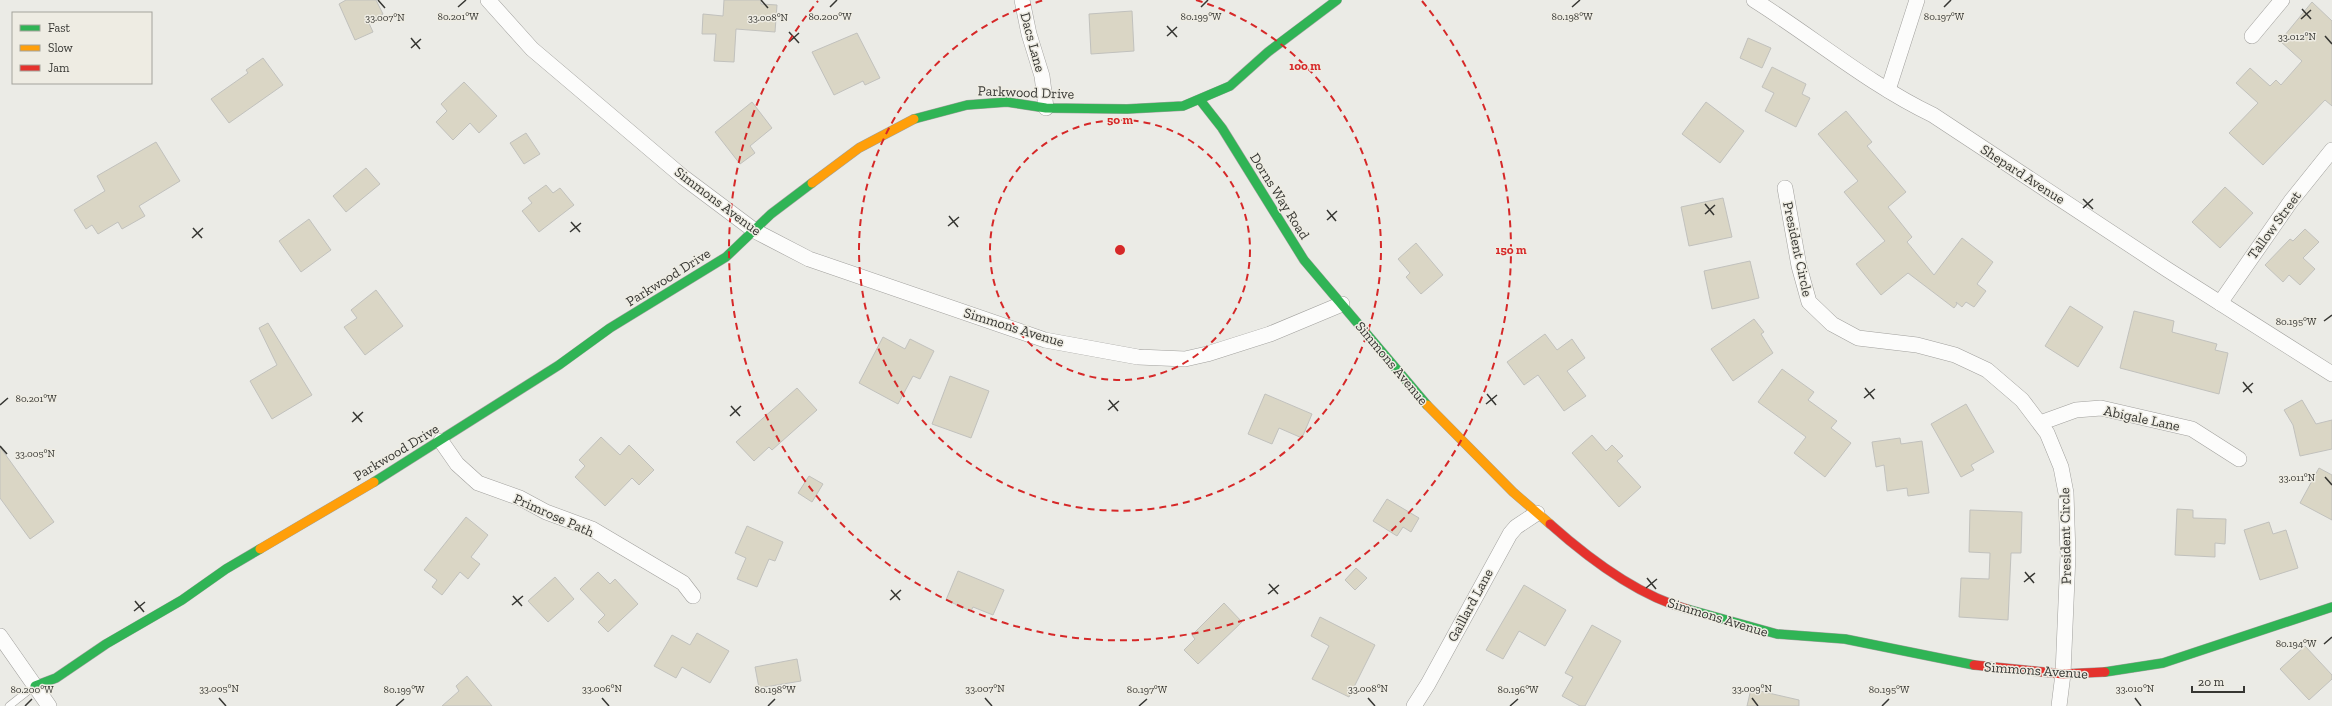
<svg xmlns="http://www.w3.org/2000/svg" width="2332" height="706" font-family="'Zilla Slab',serif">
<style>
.building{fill:#dad6c5;stroke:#c1c1bd}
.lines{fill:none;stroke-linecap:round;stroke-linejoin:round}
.lane-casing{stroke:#a1a09d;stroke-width:8}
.street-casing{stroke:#a1a09d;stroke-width:16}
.fast-casing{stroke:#a1a09d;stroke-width:10}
.slow-casing{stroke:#a1a09d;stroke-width:10}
.jam-casing{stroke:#a1a09d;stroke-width:10}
.lane{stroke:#fcfcfb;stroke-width:7}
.street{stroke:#fcfcfb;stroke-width:15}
.fast{stroke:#30b455;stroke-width:9}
.slow{stroke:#ff9f0a;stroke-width:9}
.jam{stroke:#e5322d;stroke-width:9}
.ticks{fill:none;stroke:#363632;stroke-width:1.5}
.ring{fill:none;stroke:#d62828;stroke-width:2;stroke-dasharray:7 5}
.labels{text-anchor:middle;stroke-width:3;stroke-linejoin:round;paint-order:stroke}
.street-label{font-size:14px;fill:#363632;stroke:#eeece3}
.ticks-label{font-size:10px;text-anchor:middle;fill:#363632;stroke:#eeece3;stroke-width:3;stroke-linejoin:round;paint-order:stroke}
.centre{fill:#d62828;stroke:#eeece3;stroke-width:2}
.ring-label{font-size:12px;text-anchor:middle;font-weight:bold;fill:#d62828;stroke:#eeece3;stroke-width:3;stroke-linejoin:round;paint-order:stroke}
</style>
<rect width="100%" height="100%" fill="#ebebe6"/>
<g class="building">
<path d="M 346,0 L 376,0 L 383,14 L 368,21 L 373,32 L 355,40 L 339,4 Z"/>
<path d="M 724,0 L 761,0 L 761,4 L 777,5 L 775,32 L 736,29 L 734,62 L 714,61 L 716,34 L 702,34 L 703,14 L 723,16 Z"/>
<path d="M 2312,2 L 2332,21 L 2332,106 L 2325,100 L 2263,165 L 2229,133 L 2258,103 L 2236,83 L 2250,68 L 2270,86 L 2276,80 L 2281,85 L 2302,61 L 2280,41 Z"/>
<path d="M 1132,11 L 1134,51 L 1091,54 L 1089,14 Z"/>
<path d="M 857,33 L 880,78 L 865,85 L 863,81 L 834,95 L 812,52 Z"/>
<path d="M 1748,38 L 1771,48 L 1762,68 L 1740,58 Z"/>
<path d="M 263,58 L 283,85 L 229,123 L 211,99 L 248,73 L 246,70 Z"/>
<path d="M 1772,67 L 1806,84 L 1802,94 L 1810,98 L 1796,127 L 1765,111 L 1774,93 L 1762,87 Z"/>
<path d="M 464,82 L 497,116 L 479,133 L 470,123 L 453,140 L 436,122 L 447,111 L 441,104 Z"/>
<path d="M 752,102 L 772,128 L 750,146 L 755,153 L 740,164 L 715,132 Z"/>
<path d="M 1706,102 L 1744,131 L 1720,163 L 1682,134 Z"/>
<path d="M 1846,111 L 1872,142 L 1867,146 L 1906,192 L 1888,207 L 1912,237 L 1907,242 L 1934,275 L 1962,238 L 1993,262 L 1977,284 L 1986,291 L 1974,307 L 1966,302 L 1962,307 L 1956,302 L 1957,304 L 1954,308 L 1908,273 L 1881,295 L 1856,264 L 1885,241 L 1844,192 L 1858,181 L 1818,134 Z"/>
<path d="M 526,133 L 540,154 L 524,164 L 510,143 Z"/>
<path d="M 156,142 L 180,181 L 139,206 L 145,216 L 122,229 L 118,222 L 98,234 L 92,225 L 86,229 L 74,210 L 105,191 L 97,176 Z"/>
<path d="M 366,168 L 380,184 L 346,212 L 333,196 Z"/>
<path d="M 546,185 L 553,193 L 560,188 L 574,205 L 539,232 L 522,211 L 532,203 L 528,198 Z"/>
<path d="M 2225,187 L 2253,213 L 2220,248 L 2192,222 Z"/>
<path d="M 1723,198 L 1732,237 L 1689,246 L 1681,207 Z"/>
<path d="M 309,219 L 331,250 L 301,272 L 279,241 Z"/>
<path d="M 2305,229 L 2319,242 L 2303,258 L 2315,269 L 2300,285 L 2289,275 L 2283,282 L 2265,265 L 2290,239 L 2293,241 Z"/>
<path d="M 1416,243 L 1443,275 L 1421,294 L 1406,277 L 1410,273 L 1398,259 Z"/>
<path d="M 1750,261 L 1759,298 L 1712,309 L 1704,271 Z"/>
<path d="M 376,290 L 403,326 L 365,355 L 344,327 L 357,318 L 351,310 Z"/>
<path d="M 2070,306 L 2103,327 L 2078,367 L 2045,346 Z"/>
<path d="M 2134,311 L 2174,321 L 2172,332 L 2217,344 L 2215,350 L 2228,353 L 2219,394 L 2120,368 Z"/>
<path d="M 1754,319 L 1764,332 L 1761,334 L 1773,353 L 1733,381 L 1711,349 Z"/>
<path d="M 268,323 L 312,395 L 272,419 L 250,381 L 277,365 L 259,328 Z"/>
<path d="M 1545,334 L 1557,350 L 1572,339 L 1585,358 L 1567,371 L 1586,396 L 1564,411 L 1538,375 L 1524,385 L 1507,362 Z"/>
<path d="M 883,337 L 905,349 L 910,339 L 934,351 L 920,379 L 913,376 L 898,404 L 859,383 Z"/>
<path d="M 1782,369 L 1814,392 L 1808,400 L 1837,421 L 1831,428 L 1851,443 L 1825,477 L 1794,453 L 1806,437 L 1758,402 Z"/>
<path d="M 950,376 L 989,391 L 971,438 L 932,424 Z"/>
<path d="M 797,388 L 817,410 L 772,450 L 769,447 L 754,461 L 736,442 Z"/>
<path d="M 1265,394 L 1312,414 L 1302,438 L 1279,428 L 1272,444 L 1248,434 Z"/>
<path d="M 2302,400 L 2316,424 L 2332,420 L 2332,449 L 2300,456 L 2293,425 L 2284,410 Z"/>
<path d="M 1966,404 L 1994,452 L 1971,465 L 1974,470 L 1961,477 L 1931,424 Z"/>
<path d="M 1592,435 L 1606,451 L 1612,445 L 1623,456 L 1617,461 L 1641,487 L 1619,507 L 1572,453 Z"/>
<path d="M 601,437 L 620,455 L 629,445 L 654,470 L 639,485 L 632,478 L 605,506 L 575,477 L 585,466 L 579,460 Z"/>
<path d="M 1900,438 L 1901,444 L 1922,441 L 1929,493 L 1908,496 L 1907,488 L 1887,491 L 1884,465 L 1876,467 L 1872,442 Z"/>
<path d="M 0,447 L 54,522 L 30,539 L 0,498 Z"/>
<path d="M 2319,468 L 2332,475 L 2332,520 L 2300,503 Z"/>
<path d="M 809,476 L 823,484 L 812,502 L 798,493 Z"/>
<path d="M 1387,499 L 1419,518 L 1411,532 L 1403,527 L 1397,536 L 1373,521 Z"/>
<path d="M 2177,509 L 2193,510 L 2193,518 L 2226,519 L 2225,544 L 2215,543 L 2215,557 L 2175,555 Z"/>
<path d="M 1970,510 L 2022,512 L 2021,553 L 2011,553 L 2008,620 L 1959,617 L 1961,578 L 1989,579 L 1990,553 L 1969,552 Z"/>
<path d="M 466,517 L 488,535 L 471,557 L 480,564 L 468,579 L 460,572 L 442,595 L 432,587 L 437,580 L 424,570 Z"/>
<path d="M 2269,522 L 2273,534 L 2286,530 L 2298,568 L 2260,580 L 2244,530 Z"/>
<path d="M 747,526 L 783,542 L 775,561 L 769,559 L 757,587 L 737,579 L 746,558 L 735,553 Z"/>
<path d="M 1356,568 L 1367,578 L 1355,590 L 1345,580 Z"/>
<path d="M 958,571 L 1004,590 L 993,615 L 973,607 L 971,611 L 946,600 Z"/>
<path d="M 598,572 L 610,584 L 615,579 L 638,604 L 608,632 L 598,622 L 605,615 L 580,589 Z"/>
<path d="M 555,577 L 574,599 L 548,622 L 528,601 Z"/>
<path d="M 1524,585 L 1566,610 L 1545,646 L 1519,631 L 1503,659 L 1486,650 Z"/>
<path d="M 1224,603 L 1242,622 L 1198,664 L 1184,650 L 1195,639 L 1192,635 Z"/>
<path d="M 1320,617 L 1375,645 L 1349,697 L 1312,679 L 1329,646 L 1311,636 Z"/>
<path d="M 1592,625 L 1621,641 L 1585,706 L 1580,706 L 1562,696 L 1573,677 L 1565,673 Z"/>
<path d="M 697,633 L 729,651 L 710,683 L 682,667 L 676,678 L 654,666 L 672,635 L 690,645 Z"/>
<path d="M 2305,646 L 2332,675 L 2332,679 L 2309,700 L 2280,669 Z"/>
<path d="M 797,659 L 801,681 L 759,688 L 755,667 Z"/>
<path d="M 467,676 L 492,706 L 442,706 L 459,691 L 456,686 Z"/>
<path d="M 1751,689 L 1799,700 L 1799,706 L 1747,706 Z"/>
</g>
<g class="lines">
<g class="lane-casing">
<path id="lane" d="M 9,706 L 33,687"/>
</g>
<g class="street-casing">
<g id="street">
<path d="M 488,0 L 532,49 L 683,177 L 755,231 L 809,259 L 1045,340 L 1138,357 L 1185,359 L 1207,354 L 1270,334 L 1342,304"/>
<path d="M 1022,0 L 1029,34 L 1042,76 L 1046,108"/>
<path d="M 1754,0 C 1813,37 1870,85 1933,115 L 2168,270 L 2332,374"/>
<path d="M 2252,36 L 2282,0"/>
<path d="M 1888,90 L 1917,0"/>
<path d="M 1785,188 L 1799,266 L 1809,302 L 1832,324 L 1858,338 L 1917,345 L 1955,355 L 1987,370 L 2022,400 L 2047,433 L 2061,467 L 2066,493 L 2068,555 L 2063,674 L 2059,706"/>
<path d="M 2220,303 L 2291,201 L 2332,150"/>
<path d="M 2040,423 L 2076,410 L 2101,408 L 2192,429 L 2239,459"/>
<path d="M 441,441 L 457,464 L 478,483 L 520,498 L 546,512 L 592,529 L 683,583 L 693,596"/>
<path d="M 0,636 L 49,706"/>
<path d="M 1414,706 L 1428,684 L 1510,534 L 1516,527 L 1537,513"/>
</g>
</g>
<g class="fast-casing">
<g id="fast">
<path d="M 1200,100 L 1222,128 L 1304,260 L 1427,405"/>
<path d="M 914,119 L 967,105 L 1007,102 L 1046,108 L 1127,109 L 1183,106 L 1230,86 L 1268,52 L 1337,0"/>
<path d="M 374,482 L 559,365 L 610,328 L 726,257 L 771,214 L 812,183"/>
<path d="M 1687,609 L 1777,634 L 1845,639 L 1974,665"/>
<path d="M 2105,672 L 2163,663 L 2332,607"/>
<path d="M 35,686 L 56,678 L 106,644 L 182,600 L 226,569 L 260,549"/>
</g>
</g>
<g class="slow-casing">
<g id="slow">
<path d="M 812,183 L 859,148 L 914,119"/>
<path d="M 1427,405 L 1513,492 L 1550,524"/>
<path d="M 260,549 L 374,482"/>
</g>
</g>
<g class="jam-casing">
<g id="jam">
<path d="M 1550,524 C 1587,557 1639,596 1687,609"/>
<path d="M 1974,665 L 2063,674 L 2105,672"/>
</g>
</g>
<use href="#lane" class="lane"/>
<use href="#street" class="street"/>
<use href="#fast" class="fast"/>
<use href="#slow" class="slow"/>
<use href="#jam" class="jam"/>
</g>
<path class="ticks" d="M 378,0 L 385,8M 761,0 L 768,8M 458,7 L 466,0M 830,7 L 837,0M 1201,7 L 1208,0M 1572,7 L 1580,0M 1944,7 L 1951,0M 2302,9 L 2311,19M 2301,19 L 2311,10M 1167,26 L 1177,37M 789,32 L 799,43M 1167,36 L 1177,27M 2325,36 L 2332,44M 411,38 L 420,49M 789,42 L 799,33M 411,48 L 421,39M 2083,199 L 2093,209M 1705,204 L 1714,215M 2083,208 L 2093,199M 1327,210 L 1336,221M 1705,214 L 1715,205M 949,216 L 958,227M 1327,220 L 1337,211M 571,222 L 580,232M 948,226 L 959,217M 193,228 L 202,238M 570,232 L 581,223M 192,238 L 203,228M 2324,321 L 2332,315M 2243,382 L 2252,393M 1865,388 L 1874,399M 2243,392 L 2253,383M 1487,394 L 1496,405M 1864,398 L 1875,389M 1109,400 L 1118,411M 1486,404 L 1497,395M 0,405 L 8,398M 731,406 L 740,416M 1108,410 L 1119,401M 353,412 L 362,422M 730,416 L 741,406M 352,422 L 363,412M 0,446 L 7,454M 2325,477 L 2332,485M 2025,572 L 2034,583M 1647,578 L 1656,589M 2024,582 L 2035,573M 1269,584 L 1278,594M 1646,588 L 1657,579M 891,590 L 900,600M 1268,594 L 1279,585M 513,596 L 522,606M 890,600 L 901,590M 135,601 L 144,612M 512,605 L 523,596M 134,611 L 145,602M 2324,644 L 2332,637M 219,698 L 226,706M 602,698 L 609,706M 985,698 L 992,706M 1368,698 L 1375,706M 1752,698 L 1758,706M 2135,698 L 2141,706M 25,706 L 32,699M 396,706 L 404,699M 768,706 L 775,699M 1139,706 L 1147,699M 1510,706 L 1518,699M 1882,706 L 1889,699"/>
<g class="ring">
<circle cx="1120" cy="250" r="130"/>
<path d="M1196 0A261 261 0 1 1 1044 0"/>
<path d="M1422 1A391 391 0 1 1 818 1"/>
</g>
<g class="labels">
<g class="street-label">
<text transform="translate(1033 42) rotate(75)" y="5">Dacs Lane</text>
<text transform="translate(1026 92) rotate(2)" y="5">Parkwood Drive</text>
<text transform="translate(2023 174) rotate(33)" y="5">Shepard Avenue</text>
<text transform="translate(1280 196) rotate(58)" y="5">Dorns Way Road</text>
<text transform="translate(718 201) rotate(37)" y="5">Simmons Avenue</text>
<text transform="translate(2274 225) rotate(-54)" y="5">Tallow Street</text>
<text transform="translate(1798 249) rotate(78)" y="5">President Circle</text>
<text transform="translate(668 277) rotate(-32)" y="5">Parkwood Drive</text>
<text transform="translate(1014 327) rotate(17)" y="5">Simmons Avenue</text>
<text transform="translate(1392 363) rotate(50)" y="5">Simmons Avenue</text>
<text transform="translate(2142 418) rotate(12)" y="5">Abigale Lane</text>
<text transform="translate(396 452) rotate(-31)" y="5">Parkwood Drive</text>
<text transform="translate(554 515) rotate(24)" y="5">Primrose Path</text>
<text transform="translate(2065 536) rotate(-91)" y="5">President Circle</text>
<text transform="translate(1470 605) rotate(-62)" y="5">Gaillard Lane</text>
<text transform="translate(1718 617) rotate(17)" y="5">Simmons Avenue</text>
<text transform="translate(2036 670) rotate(4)" y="5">Simmons Avenue</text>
</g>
</g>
<g class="ticks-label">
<text x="458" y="20">80.201°W</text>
<text x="830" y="20">80.200°W</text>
<text x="1201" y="20">80.199°W</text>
<text x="1572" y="20">80.198°W</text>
<text x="1944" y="20">80.197°W</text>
<text x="385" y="21">33.007°N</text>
<text x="768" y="21">33.008°N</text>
<text x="2297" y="40">33.012°N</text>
<text x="2296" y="325">80.195°W</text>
<text x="36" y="402">80.201°W</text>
<text x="35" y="457">33.005°N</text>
<text x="2297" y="481">33.011°N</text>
<text x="2296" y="647">80.194°W</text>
<text x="219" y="692">33.005°N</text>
<text x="602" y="692">33.006°N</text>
<text x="985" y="692">33.007°N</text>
<text x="1368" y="692">33.008°N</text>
<text x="1752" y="692">33.009°N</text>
<text x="2135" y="692">33.010°N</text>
<text x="32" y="693">80.200°W</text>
<text x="404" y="693">80.199°W</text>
<text x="775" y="693">80.198°W</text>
<text x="1147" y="693">80.197°W</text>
<text x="1518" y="693">80.196°W</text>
<text x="1889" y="693">80.195°W</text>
</g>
<circle cx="1120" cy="250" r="6" class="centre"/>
<g class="ring-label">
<text x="1305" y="70">100 m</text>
<text x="1120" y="124">50 m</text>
<text x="1511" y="254">150 m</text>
</g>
<rect x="12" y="12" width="140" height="72" fill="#eeece3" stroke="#a4a39c"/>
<rect x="20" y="25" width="20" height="6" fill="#30b455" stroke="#a4a39c"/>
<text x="48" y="32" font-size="12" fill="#363632">Fast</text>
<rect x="20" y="45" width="20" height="6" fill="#ff9f0a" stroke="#a4a39c"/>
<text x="48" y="52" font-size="12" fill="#363632">Slow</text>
<rect x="20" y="65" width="20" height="6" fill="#e5322d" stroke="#a4a39c"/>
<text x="48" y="72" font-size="12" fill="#363632">Jam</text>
<path d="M2192 686v6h52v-6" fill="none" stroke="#363632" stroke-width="2"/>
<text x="2198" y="686" font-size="12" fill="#363632" stroke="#eeece3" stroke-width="3" paint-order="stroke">20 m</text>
</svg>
